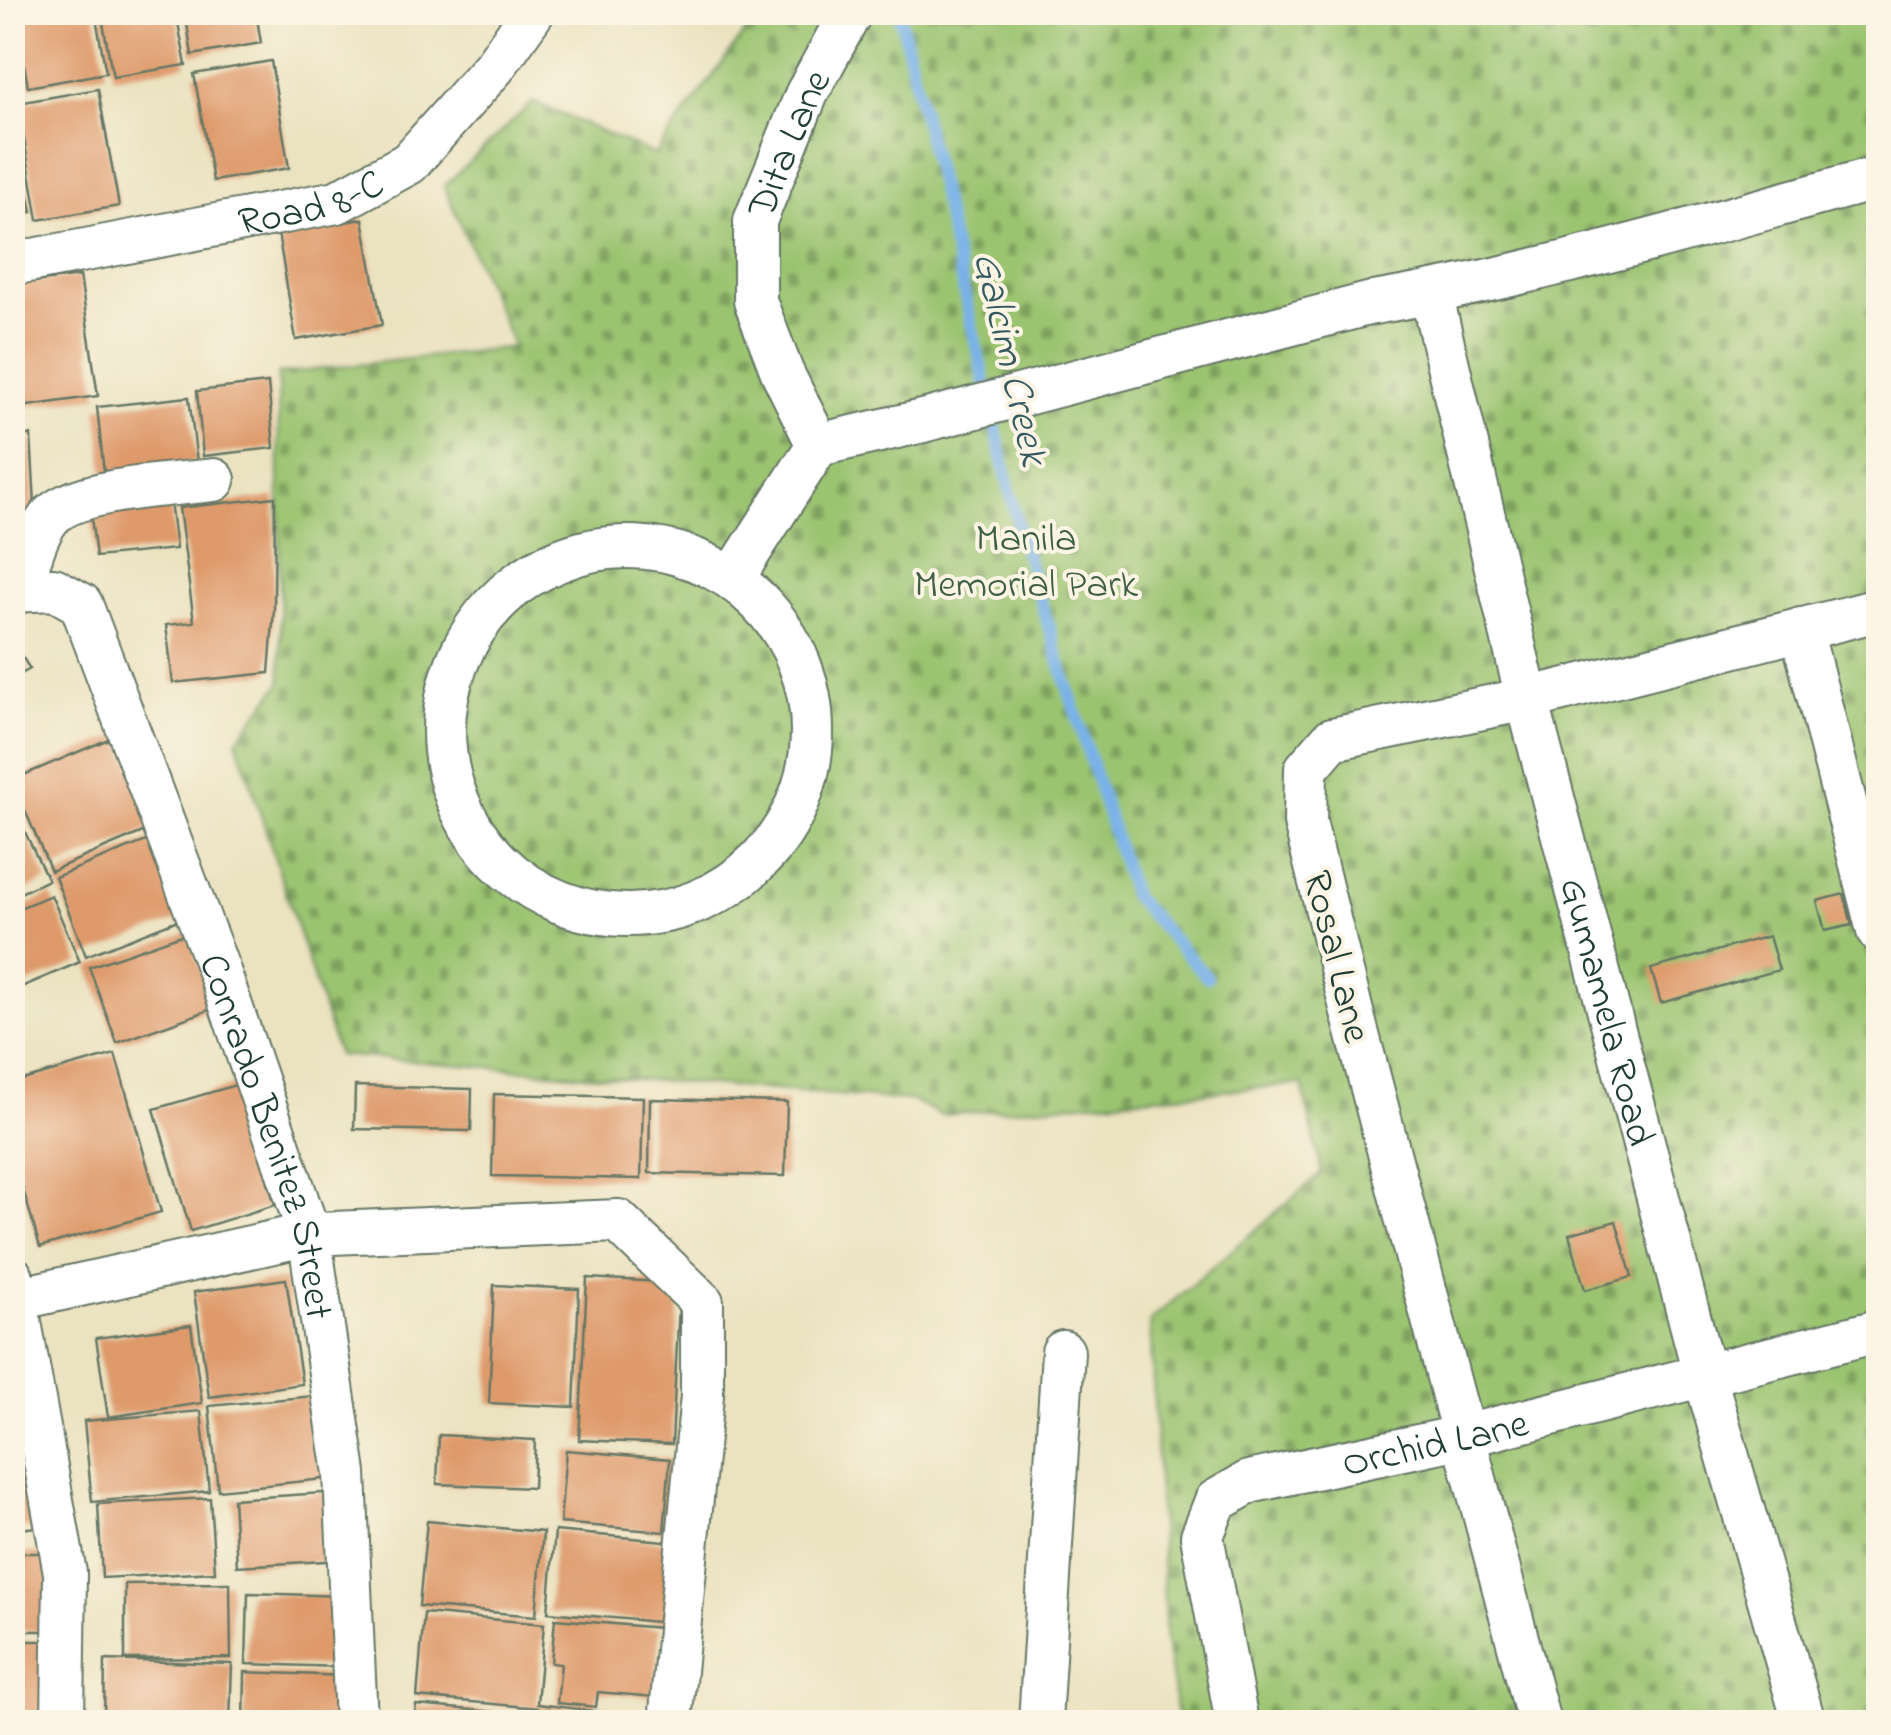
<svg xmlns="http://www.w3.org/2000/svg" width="1891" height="1735" font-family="'Indie Flower',sans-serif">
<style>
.cemetery{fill:url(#cemetery-stones);stroke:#5d8052;stroke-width:2.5}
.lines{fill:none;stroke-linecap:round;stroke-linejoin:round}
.stream{stroke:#79b2e9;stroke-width:12}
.building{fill:#de9a6a}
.minor-casing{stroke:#667765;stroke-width:46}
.minor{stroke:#fff;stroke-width:42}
.labels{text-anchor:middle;stroke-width:8;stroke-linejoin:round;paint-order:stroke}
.street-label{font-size:40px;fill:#1f3d34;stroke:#fcf5e5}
.park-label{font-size:40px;fill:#3e5f43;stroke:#fcf5e5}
.water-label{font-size:42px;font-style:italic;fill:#365a61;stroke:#fcf5e5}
</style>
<defs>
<pattern id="cemetery-stones" width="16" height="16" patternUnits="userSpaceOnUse" patternTransform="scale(2.5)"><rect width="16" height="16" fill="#9bc471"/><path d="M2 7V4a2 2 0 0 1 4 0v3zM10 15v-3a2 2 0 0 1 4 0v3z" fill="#7ea05e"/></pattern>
</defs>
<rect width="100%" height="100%" fill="#fcf5e5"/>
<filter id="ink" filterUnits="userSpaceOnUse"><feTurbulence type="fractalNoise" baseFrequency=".01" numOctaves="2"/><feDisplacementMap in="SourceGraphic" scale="20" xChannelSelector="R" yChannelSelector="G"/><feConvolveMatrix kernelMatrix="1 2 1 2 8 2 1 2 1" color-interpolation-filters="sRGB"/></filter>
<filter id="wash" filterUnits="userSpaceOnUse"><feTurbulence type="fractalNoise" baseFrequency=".0048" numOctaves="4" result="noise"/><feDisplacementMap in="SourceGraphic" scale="40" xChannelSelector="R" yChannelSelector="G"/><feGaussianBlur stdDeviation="2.25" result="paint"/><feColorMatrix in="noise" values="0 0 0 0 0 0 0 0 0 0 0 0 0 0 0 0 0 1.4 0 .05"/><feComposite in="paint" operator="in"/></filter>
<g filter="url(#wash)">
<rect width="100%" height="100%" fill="#ebe2c0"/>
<path class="cemetery" d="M 759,13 L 1878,13 L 1878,1722 L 1178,1722 L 1166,1640 L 1150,1321 L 1322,1173 L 1302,1084 L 941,1115 L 913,1101 L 338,1055 L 237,740 L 281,683 L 278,374 L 514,347 L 444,186 L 533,102 L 655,155 Z"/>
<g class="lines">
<path class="stream" d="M 899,12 L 1021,538 L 1133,896 L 1207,977"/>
</g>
<g id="blocks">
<g class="building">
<path d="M 15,12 L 95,12 L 106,73 L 28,87 Z"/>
<path d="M 101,12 L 176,12 L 186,65 L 113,77 Z"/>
<path d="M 185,12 L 256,12 L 261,43 L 192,55 Z"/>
<path d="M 271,61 L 289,168 L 213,181 L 194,74 Z"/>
<path d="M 98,89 L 119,206 L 38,220 L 18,103 Z"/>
<path d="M 12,116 L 32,212 L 12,215 Z"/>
<path d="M 363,219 L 382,325 L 296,340 L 278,233 Z"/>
<path d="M 80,276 L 98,396 L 20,407 L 12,358 L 12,285 Z"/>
<path d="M 268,383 L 274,448 L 203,456 L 197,391 Z"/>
<path d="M 189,397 L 197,462 L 104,473 L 97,407 Z"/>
<path d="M 12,435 L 31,435 L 37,540 L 12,541 Z"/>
<path d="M 169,492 L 176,549 L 96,557 L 89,501 Z"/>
<path d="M 275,497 L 274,609 L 269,673 L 173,683 L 166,625 L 194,622 L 179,508 Z"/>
<path d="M 12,641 L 30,669 L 12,679 Z"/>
<path d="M 118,735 L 157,826 L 51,871 L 12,780 Z"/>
<path d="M 12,805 L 48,880 L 12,897 Z"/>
<path d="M 151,839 L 183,918 L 86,956 L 55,877 Z"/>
<path d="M 1844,894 L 1852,925 L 1825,931 L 1817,901 Z"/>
<path d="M 51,895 L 80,962 L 12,991 L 12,911 Z"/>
<path d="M 187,933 L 215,1008 L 117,1043 L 89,967 Z"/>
<path d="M 1769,936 L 1779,970 L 1661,1003 L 1651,969 Z"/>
<path d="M 115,1054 L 161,1212 L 40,1247 L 12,1151 L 12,1083 Z"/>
<path d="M 239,1084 L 275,1205 L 191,1231 L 154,1109 Z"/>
<path d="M 355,1086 L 472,1089 L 471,1131 L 354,1129 Z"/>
<path d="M 494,1094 L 643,1097 L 641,1179 L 492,1176 Z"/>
<path d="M 650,1099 L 787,1102 L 785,1176 L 649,1173 Z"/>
<path d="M 1616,1221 L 1632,1277 L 1585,1290 L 1569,1234 Z"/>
<path d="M 587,1278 L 680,1283 L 672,1444 L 579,1440 Z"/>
<path d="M 286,1279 L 302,1384 L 209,1397 L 194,1292 Z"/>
<path d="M 494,1285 L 579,1289 L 574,1407 L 489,1403 Z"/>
<path d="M 191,1325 L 202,1403 L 108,1417 L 96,1338 Z"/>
<path d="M 325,1395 L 334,1478 L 218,1490 L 209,1406 Z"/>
<path d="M 201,1411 L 209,1491 L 92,1502 L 84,1421 Z"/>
<path d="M 439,1435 L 535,1440 L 533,1488 L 437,1484 Z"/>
<path d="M 25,1448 L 36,1527 L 12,1530 L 12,1450 Z"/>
<path d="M 566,1450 L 670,1459 L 664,1532 L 560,1523 Z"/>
<path d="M 338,1492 L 342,1560 L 237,1566 L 233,1499 Z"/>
<path d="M 210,1498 L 215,1572 L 102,1578 L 98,1504 Z"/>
<path d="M 427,1521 L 543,1532 L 536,1616 L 419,1606 Z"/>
<path d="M 555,1531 L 675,1542 L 668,1623 L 548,1612 Z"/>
<rect x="12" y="1553" width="38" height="78"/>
<path d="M 230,1583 L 231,1658 L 125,1659 L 125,1584 Z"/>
<path d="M 248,1593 L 345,1596 L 343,1667 L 246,1664 Z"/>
<path d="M 424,1613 L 544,1624 L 537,1704 L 650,1718 L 650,1722 L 536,1722 L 537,1708 L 417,1697 Z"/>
<path d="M 555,1619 L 660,1628 L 654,1697 L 598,1692 L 596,1707 L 557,1703 L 561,1664 L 551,1663 Z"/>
<rect x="12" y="1641" width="38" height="81"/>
<path d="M 105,1660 L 232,1664 L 230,1722 L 104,1722 Z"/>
<path d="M 245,1672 L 345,1676 L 344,1722 L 244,1722 Z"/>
<path d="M 416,1705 L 529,1715 L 528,1722 L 414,1722 Z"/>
</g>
</g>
</g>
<g filter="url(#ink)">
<use href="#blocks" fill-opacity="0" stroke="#667765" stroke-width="2.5"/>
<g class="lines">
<g class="minor-casing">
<g id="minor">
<path id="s1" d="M 12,264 L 337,202 L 409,163 L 494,67 L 533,12"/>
<path id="s2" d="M 1431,293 L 1527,699 L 1705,1377 L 1804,1722"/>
<path id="s3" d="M 818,445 L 782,372 L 755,301 L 755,221 L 807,93 L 851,12"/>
<circle cx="628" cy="731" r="184"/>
<path d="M 733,578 L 818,445 L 923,421 L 1368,304 C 1540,275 1710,223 1878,178"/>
<path id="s4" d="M 12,591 L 54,589 L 81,604 L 220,974 L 309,1234 L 345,1473 L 356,1722"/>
<path d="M 20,591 C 28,568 34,537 49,518 C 73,488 175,485 214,480"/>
<path d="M 1801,629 L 1878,931"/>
<path d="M 12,1277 L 65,1573 L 63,1722"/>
<path d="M 12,1300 L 309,1234 L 618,1221 L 702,1302 L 702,1396 L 670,1722"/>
<path d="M 1040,1722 L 1063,1352"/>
<path id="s5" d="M 1237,1722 L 1202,1536 L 1216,1501 L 1249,1482 L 1465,1436 L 1878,1331"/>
<path d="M 1539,1722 L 1353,1016 L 1305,822 L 1306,769 L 1332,739 L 1527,699 L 1878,610"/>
</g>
</g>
<use href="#minor" class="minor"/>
</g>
</g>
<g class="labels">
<g class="street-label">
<text dy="14" stroke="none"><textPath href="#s3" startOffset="322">Dita Lane</textPath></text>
<text dy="14" stroke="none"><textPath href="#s1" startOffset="305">Road 8-C</textPath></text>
<text transform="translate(1339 956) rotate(76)" y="14">Rosal Lane</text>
<text dy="14" stroke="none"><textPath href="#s2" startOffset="740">Gumamela Road</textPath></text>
<text dy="14" stroke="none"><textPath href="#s4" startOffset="638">Conrado Benitez Street</textPath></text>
<text dy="14" stroke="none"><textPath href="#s5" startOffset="455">Orchid Lane</textPath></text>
</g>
<g class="park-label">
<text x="1026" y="550">Manila<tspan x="1026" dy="46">Memorial Park</tspan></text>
</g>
<g class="water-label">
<text transform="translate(1013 358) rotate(77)" y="15">Galcim Creek</text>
</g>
</g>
<rect width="1891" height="1735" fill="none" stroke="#fcf5e5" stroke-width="50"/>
</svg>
